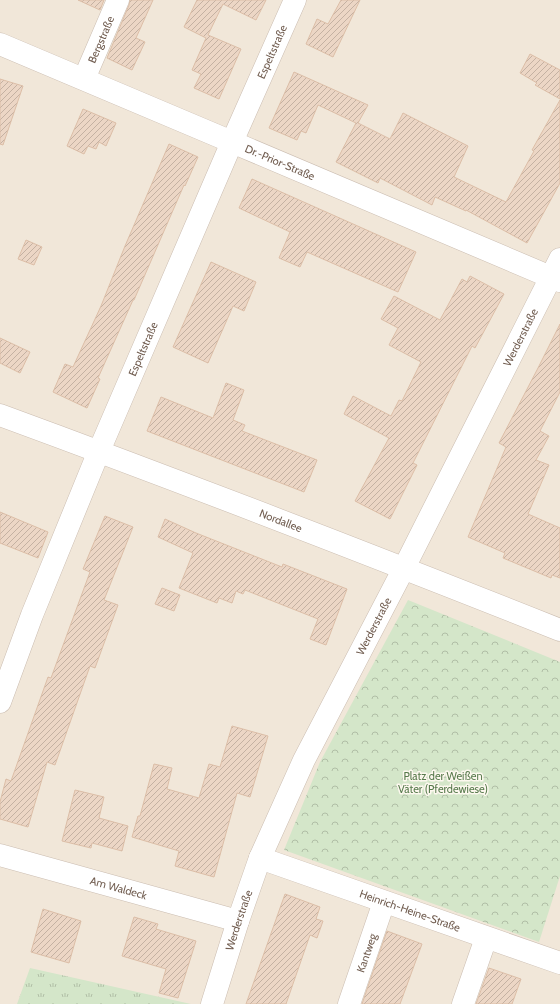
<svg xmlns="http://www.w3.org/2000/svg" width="560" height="1004" font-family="Cabin,sans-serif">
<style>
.residential{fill:#f1e7d9}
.grass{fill:url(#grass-tufts)}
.park{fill:url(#park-crowns)}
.building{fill:url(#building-hatch);stroke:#dcbea7}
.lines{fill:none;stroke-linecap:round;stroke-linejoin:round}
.minor-casing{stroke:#cbbdb1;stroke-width:23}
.minor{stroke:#fff;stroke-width:22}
.labels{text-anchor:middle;stroke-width:3;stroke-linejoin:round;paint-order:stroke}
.street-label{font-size:11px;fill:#715d50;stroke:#fdf8ef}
.park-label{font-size:11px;fill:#587b4d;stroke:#fdf8ef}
</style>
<defs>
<pattern id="grass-tufts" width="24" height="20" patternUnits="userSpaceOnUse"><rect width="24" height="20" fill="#d4e6c9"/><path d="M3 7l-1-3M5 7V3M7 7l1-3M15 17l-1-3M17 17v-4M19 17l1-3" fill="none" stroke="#b0bea6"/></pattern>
<pattern id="park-crowns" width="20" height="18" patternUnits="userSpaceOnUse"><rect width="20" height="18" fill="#d4e6c9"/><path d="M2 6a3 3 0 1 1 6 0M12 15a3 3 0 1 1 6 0" fill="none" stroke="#b0bea6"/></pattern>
<pattern id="building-hatch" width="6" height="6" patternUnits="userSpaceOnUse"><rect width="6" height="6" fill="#ecd6c5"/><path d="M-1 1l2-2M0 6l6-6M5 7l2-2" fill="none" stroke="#c4b1a2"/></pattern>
</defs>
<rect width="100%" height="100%" fill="#faf4ea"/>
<rect class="residential" x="0" y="0" width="560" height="1004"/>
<path class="grass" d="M 30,968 L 191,1004 L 17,1004 Z"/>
<path class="park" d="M 408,600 L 560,662 L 560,876 L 539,942 L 284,850 L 320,762 Z"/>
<g class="building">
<path d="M 78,0 L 104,0 L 100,10 Z"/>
<path d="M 130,0 L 153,0 L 136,38 L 145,42 L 132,70 L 107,58 L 129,5 Z"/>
<path d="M 197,0 L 266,0 L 256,20 L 223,4 L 208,35 L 241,49 L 219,99 L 194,88 L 201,74 L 192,70 L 206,38 L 184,27 Z"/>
<path d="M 341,0 L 360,0 L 333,57 L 306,44 L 317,19 L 328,24 Z"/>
<path d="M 530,54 L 560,70 L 560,99 L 535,85 L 537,83 L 520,73 Z"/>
<path d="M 294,72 L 368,105 L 358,123 L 390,139 L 403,113 L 468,146 L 454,177 L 506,202 L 534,151 L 532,150 L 560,100 L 560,183 L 527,243 L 466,210 L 466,211 L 435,197 L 432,205 L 380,178 L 378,183 L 336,162 L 356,123 L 318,105 L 306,133 L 301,131 L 297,140 L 269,128 Z"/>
<path d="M 0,79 L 23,86 L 3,145 L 0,144 Z"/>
<path d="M 83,109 L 116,123 L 106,146 L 99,142 L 96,149 L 88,146 L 84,154 L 67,146 Z"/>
<path d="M 169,144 L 198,157 L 185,186 L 184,185 L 134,300 L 133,300 L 98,378 L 100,379 L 87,408 L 53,392 L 65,364 L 73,367 L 101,306 L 125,246 Z"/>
<path d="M 252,179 L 416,252 L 398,292 L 307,252 L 300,267 L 279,258 L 290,232 L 239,208 Z"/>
<path d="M 26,240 L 42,247 L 34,265 L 18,259 Z"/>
<path d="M 211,262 L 256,282 L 244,311 L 233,306 L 208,363 L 173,347 Z"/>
<path d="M 470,276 L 504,294 L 475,348 L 472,346 L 413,463 L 417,465 L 390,519 L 355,501 L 389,438 L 344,414 L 353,396 L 391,416 L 399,400 L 402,401 L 421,362 L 389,345 L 398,328 L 381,319 L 394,296 L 440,320 L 462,279 L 467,282 Z"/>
<path d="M 560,324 L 560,392 L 540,431 L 549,436 L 536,460 L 549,465 L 528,514 L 560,528 L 560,578 L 552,575 L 551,578 L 503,558 L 505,553 L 468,537 L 506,447 L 499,443 L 538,368 Z"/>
<path d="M 0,338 L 30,352 L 20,373 L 0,363 Z"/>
<path d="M 226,383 L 244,390 L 233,420 L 245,425 L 242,431 L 317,460 L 304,492 L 147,431 L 161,397 L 213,418 Z"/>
<path d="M 0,512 L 48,532 L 38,558 L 0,543 Z"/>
<path d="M 105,516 L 133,527 L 104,600 L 118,605 L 95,668 L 90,666 L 55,765 L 47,762 L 28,827 L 0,819 L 0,802 L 6,779 L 11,781 L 48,677 L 51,678 L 90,572 L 83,569 Z"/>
<path d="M 165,519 L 196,533 L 282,567 L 283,564 L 347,589 L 326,645 L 310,639 L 318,619 L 245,590 L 243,594 L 236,591 L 232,603 L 219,598 L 217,603 L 179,588 L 193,553 L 158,537 Z"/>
<path d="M 162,588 L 180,595 L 174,611 L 155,604 Z"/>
<path d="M 232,726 L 268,736 L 250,797 L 237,793 L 214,877 L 175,866 L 179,851 L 132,837 L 138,816 L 140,816 L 154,764 L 172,768 L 167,789 L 199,798 L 209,764 L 220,767 Z"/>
<path d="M 75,790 L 104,797 L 99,818 L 128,826 L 122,851 L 92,843 L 91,848 L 62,841 Z"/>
<path d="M 285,894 L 320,907 L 316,919 L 323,921 L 317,938 L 310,935 L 286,1004 L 246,1004 Z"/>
<path d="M 43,909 L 81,921 L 69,963 L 31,952 Z"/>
<path d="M 134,917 L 158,924 L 156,929 L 196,941 L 178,998 L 159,993 L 166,969 L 122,956 Z"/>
<path d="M 387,931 L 422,944 L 400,1004 L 362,1004 Z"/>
<path d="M 489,968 L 521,979 L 512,1004 L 476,1004 Z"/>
</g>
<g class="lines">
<g class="minor-casing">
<g id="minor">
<path id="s1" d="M 0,44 L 232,142 L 560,281"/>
<path id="s2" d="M 84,79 L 118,0"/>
<path id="s3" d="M 0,415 C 188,484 374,556 560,630"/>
<path id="s4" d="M 0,702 L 32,615 L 99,451 L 232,142 L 295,0"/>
<path id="s5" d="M 0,855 L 238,921"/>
<path id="s6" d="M 260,858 L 560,963"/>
<path id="s7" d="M 212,1004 L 238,921 L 260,858 L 304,760 L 404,568 L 560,259"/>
<path id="s8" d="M 349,1004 L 384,902"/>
<path d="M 463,1004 L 486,938"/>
</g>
</g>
<use href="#minor" class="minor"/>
</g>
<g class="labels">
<g class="street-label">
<text dy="4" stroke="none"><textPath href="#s2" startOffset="43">Bergstraße</textPath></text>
<text dy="4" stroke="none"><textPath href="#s4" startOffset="705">Espeltstraße</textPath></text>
<text dy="4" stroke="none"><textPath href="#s1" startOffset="304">Dr.-Prior-Straße</textPath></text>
<text dy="4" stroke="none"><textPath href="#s7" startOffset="736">Werderstraße</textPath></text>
<text dy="4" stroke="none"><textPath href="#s4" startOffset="381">Espeltstraße</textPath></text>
<text dy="4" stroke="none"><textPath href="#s3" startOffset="300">Nordallee</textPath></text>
<text dy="4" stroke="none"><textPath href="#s7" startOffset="412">Werderstraße</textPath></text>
<text dy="4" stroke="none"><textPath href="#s5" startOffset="123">Am Waldeck</textPath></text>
<text dy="4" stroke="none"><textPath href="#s6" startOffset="159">Heinrich-Heine-Straße</textPath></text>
<text dy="4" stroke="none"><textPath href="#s7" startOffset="88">Werderstraße</textPath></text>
<text dy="4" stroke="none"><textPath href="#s8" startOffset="54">Kantweg</textPath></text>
</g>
<g class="park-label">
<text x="443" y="780">Platz der Weißen<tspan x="443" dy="13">Väter (Pferdewiese)</tspan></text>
</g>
</g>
</svg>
